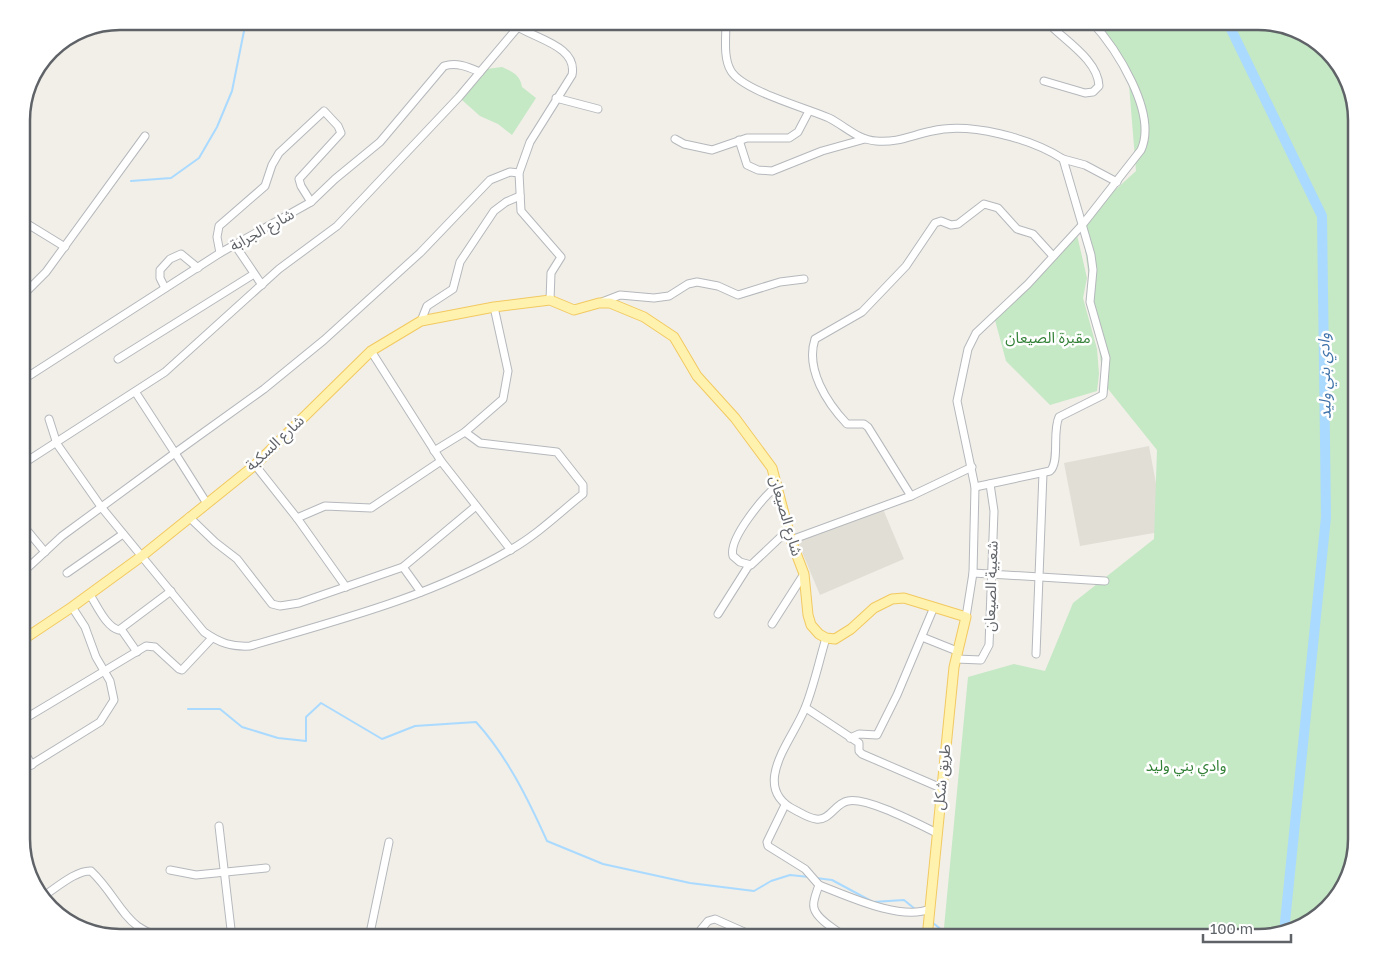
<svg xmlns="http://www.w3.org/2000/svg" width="1378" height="959" font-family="'Golos Text','Noto Sans Arabic',sans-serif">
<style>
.education{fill:#e1ded6}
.green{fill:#c5e8c5}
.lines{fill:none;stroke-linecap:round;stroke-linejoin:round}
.stream{stroke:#aadaff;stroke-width:2}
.river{stroke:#aadaff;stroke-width:10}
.minor-casing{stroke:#b5b8bc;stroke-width:9}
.major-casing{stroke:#f2c960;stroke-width:11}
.minor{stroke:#fff;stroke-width:7}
.major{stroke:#fff2af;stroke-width:9}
.labels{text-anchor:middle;stroke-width:5;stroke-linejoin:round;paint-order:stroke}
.street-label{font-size:15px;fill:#5f6368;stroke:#fff}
.park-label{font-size:15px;fill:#348238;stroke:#fff}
.water-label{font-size:16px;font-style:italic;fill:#4174aa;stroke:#fff}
.rim{fill:none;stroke:#5f6368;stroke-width:2.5}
</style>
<rect width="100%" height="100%" fill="#f1efe8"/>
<g class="education">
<path d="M 1149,446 L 1165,531 L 1080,546 L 1064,463 Z"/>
<path d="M 883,509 L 904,559 L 820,595 L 797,540 Z"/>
</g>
<g class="green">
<path d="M 1090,21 L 1258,21 L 1318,41 L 1346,76 L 1357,120 L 1357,839 L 1337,899 L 1302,927 L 1258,938 L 943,938 L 968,677 L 1014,664 L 1045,671 L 1073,603 L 1154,539 L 1157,450 L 1104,384 L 1081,221 L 1136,171 L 1128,72 Z"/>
<path d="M 502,67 C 513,72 520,75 522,87 L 536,98 L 512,135 L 498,124 L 480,116 L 462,100 L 487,69 Z"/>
<path d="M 1077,235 L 1087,278 L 1083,298 L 1097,349 L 1099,374 L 1097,391 L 1050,405 L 1006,361 L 995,320 Z"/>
</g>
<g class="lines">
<g class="stream">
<path d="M 131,181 L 171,178 L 199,158 L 217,127 L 232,91 L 246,21"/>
<path d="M 188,709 L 220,709 L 242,727 L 278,738 L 306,741 L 306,717 L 321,703 L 382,739 L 415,726 L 476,722 C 507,756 528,799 547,841 L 603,864 L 690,883 L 754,891 L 771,881 L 790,875 L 809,877"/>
<path d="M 816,878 L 832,880 L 873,902 L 904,900 L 915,909"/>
<path d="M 933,923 L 948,935 L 1024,938"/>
</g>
<path class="river" d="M 1227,21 L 1322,216 L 1326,517 L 1284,932"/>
<g class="minor-casing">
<g id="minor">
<path d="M 726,22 C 726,37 723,58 731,71 C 743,91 807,108 829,118 C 845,126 858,140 876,141 C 898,143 912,135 932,131 C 970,122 1030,138 1063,159 L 1091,255 L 1093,270 L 1090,302 L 1106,358 L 1103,395 L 1059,417 C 1052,431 1060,462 1050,471 L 975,487"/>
<path d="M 1044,81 L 1085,93 L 1093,92 L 1099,86 C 1098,59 1062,39 1046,21"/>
<path d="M 556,98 L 598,109"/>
<path d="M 675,139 L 684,144 L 712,150 L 747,138 L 789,138 L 798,132 L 809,111"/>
<path d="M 739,140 L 747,165 L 758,170 L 772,171 L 822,151 L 865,139"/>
<path d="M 1063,159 L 1085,165 L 1117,182"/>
<path d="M 21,220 L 65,247"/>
<path d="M 235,245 L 262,285"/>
<path d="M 220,253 L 217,237 L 219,226 L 265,186 L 272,165 L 279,153 L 324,111 L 338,126 L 341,133 L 299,179 L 301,186 L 311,202"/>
<path d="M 165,288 L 160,278 L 160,270 L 170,259 L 181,254 L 198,268"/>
<path d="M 21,297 L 46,272 L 145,136"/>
<path d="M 602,302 L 620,295 L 654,298 L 669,296 L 688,284 L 697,282 L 718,286 L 738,295 L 780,282 L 804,279"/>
<path d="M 421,321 L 427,306 L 453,289 L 460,262 L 494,211 L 506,202 L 520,196"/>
<path d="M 371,351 L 441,461 L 511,550"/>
<path d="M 118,359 L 254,274"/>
<path d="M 21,381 L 220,253 L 311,202 L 335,179 L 380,142 L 444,66 C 457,62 468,67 480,72"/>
<path d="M 49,419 L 57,444 L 102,508 L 204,632 C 220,643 231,647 250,646 C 339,620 430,597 510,550 C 537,535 559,513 583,494 L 583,485 L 557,452 L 480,443 L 465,432"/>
<path d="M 434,451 L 465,432 L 503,399 L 508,371 L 494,307"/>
<path d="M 21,465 L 165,372 L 279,269 L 337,226 L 459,97 L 518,27 C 537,39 578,47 572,75 L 530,142 L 519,173 L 521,211 L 561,257 L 551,273 L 550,300"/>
<path d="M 255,465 L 297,518 L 346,587"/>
<path d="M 972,467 L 911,496 L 868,427 L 864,424 L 847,424 C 827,403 805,369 815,339 L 862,312 L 906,266 L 935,223 L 941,221 L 951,225 L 958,224 L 984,204 L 998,208 L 1017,229 L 1033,234 L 1053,256"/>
<path d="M 778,485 C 764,496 728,539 733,556 L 740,562 L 751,565 L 788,530"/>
<path d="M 206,502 L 175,453 L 264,389 L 324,340 L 420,253 L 490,180 L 510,172 L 519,173"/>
<path d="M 189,517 L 215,542 L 237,559 L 272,604 L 280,606 L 299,603 L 403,567 L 476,506"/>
<path d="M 297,518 L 325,506 L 371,508 L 441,461"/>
<path d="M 21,523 L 45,552"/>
<path d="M 791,540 L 911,496"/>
<path d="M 403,567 L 421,592"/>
<path d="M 67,573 L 123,534"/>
<path d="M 973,573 L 1105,581"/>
<path d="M 21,574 L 62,536 L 175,453 L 136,393"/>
<path d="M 90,595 C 97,605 106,627 119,630 L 171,591"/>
<path d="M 718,614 L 749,565"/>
<path d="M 966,617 L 973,573 L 975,487 L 957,401 L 968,349 L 976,333 L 1028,284 L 1083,224 L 1141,150 C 1158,113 1116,48 1091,21"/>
<path d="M 772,624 L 804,574"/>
<path d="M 121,629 L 137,652"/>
<path d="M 922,637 L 957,651"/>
<path d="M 826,638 C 819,661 814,686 805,708 C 794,738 748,787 795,810 C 801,813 808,818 816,819 C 830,821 835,803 848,801 C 867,797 918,824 937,833"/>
<path d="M 1036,654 L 1043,473"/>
<path d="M 956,659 L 981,660 L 989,645 L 994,511 L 990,484"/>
<path d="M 806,708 L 859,743 L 859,751 L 862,754 L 941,788"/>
<path d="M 21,721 L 146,646 L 155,647 L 179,669 L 182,670 L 212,638"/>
<path d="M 850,738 L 859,734 L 877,735 L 897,695 L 934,607"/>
<path d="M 21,747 L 32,765"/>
<path d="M 21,771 L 100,722 L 114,700 L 110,681 L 96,657 L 85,627 L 72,607"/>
<path d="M 785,805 L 767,842 L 768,846 L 805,869 L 819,885 C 817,891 812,902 814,908 C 817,920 838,931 847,938"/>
<path d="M 219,826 L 232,938"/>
<path d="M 170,870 L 196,875 L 266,868"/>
<path d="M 819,885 C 848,896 900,921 930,909"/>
<path d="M 42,897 C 55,889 76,870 91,871 C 123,901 124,937 178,938"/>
<path d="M 369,938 L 389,842"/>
<path d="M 694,938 L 708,921 L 715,919 L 758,938"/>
</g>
</g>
<g class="major-casing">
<path id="major" d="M 21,641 L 72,607 L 142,556 L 255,465 L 371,351 L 421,321 L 494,307 L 550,300 L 574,310 L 599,303 L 610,303 L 644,317 L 674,337 L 697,376 L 735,418 L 772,468 L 791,540 L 804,574 L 808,615 L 811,625 L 819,634 L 826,638 L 835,639 L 851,629 L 874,608 L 892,599 L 904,598 L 966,617 L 954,667 L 927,938"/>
</g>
<use href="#minor" class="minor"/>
<use href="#major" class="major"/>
</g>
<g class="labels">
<g class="street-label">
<text transform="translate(262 230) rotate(-29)" y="5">شارع الجرابة</text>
<text transform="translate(275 443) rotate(-43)" y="5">شارع السكبة</text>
<text transform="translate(786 516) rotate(74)" y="5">شارع الصيعان</text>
<text transform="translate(991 586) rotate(-88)" y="5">شعبية الصيعان</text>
<text transform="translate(942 777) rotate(-84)" y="5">طريق شكل</text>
</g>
<g class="park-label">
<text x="1048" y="343">مقبرة الصيعان</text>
<text x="1186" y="771">وادي بني وليد</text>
</g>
<g class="water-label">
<text transform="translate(1324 376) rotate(-91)" y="6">وادي بني وليد</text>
</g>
</g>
<path d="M0 0H1378V959H0ZM120 30H1258A90 90 0 0 1 1348 120V839A90 90 0 0 1 1258 929H120A90 90 0 0 1 30 839V120A90 90 0 0 1 120 30Z" fill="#fff" fill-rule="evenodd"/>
<path class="rim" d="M120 30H1258A90 90 0 0 1 1348 120V839A90 90 0 0 1 1258 929H120A90 90 0 0 1 30 839V120A90 90 0 0 1 120 30Z"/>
<path d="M1203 934v8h88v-8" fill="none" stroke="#5f6368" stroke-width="2.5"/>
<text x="1210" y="934" font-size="15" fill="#5f6368" stroke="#ffffff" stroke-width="4" paint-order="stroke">100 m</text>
</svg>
